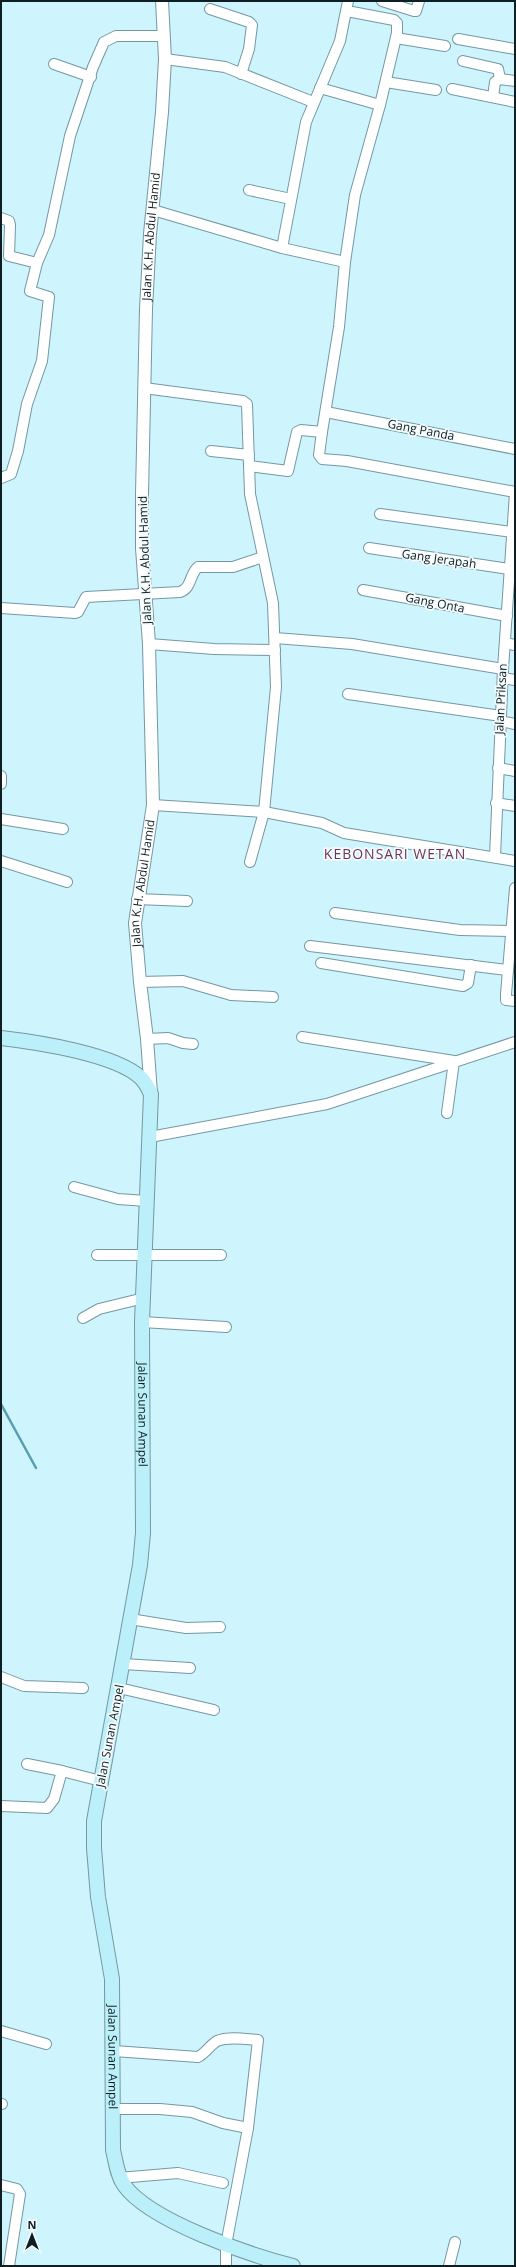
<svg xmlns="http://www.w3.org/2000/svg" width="516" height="2267" font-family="'Open Sans',sans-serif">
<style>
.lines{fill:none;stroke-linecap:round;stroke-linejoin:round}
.stream{stroke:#589eaf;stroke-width:2.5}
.minor-casing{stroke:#7498a1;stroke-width:12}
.tertiary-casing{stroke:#7498a1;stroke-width:14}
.secondary-casing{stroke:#7498a1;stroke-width:16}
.minor{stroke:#fff;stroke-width:10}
.tertiary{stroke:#fff;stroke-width:12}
.secondary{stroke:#bbeff9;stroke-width:14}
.labels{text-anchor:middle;stroke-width:3.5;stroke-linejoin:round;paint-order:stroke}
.street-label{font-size:12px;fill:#0f1e21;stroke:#f4fbfd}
.quarter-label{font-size:14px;letter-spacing:1px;fill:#703358;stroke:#f4fbfd}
</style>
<rect width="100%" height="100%" fill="#cef4fe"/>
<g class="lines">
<path class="stream" d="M 1,1404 L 36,1468"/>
<g class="minor-casing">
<g id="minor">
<path d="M 382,1 L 414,11 L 416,11 L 419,1"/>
<path d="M 210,9 L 249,22 L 252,25 L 249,49 L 241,74"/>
<path d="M 396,38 L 445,46"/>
<path d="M 458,39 L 515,49"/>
<path d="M 165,59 L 225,67 L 313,102"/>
<path d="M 463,61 L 498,69 L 500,79"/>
<path d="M 54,64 L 91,77"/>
<path d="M 386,82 L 436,90"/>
<path d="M 320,88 L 380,105"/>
<path d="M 452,89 L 515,102"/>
<path d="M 493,97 L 495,82 L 500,79 L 515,81"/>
<path d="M 249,190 L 291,199"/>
<path d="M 153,210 L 282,248 L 345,262"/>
<path d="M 1,218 L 9,221 L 10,225 L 9,256 L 37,263 L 49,235 L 70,136 L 93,67 L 104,42 L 116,36 L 164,36"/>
<path d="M 282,248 L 306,122 L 340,41 L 348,1"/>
<path d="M 144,388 L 243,401 L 247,404 L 250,494 L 273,603 L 276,687 L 264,812 L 250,862"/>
<path d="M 326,412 L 515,449"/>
<path d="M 322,432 L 319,455 L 322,459 L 347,461 L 515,492"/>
<path d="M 211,451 L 249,455"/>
<path d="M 249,466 L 288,471 L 297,432 L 301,430 L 322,432 L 339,327 L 345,262 L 355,195 L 380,105 L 397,33 L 397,23 L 394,20 L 347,11"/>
<path d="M 1,478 L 11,474 L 18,451 L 27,404 L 42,361 L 49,297 L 30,291 L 37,263"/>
<path d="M 380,514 L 512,532"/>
<path d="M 369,548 L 509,569"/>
<path d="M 363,590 L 507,616"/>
<path d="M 1,608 L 75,613 L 78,612 L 86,597 L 180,592 C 192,588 189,575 198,567 L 233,567 L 263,557"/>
<path d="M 275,638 L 352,644 L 503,669"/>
<path d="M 505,643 L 515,645"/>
<path d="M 149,644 L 214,649 L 275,650"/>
<path d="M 503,678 L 515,680"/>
<path d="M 348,694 L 501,716"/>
<path d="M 500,721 L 515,724"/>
<path d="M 498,768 L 515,771"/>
<path d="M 1,784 L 1,776"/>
<path d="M 496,803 L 515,806"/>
<path d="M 153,805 L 264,812 L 322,823 L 344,833 L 515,861"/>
<path d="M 1,819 L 63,829"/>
<path d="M 495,857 L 503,669 L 515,493"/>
<path d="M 1,861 L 67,882"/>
<path d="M 515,888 L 506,994 L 506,1000 L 515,1001"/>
<path d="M 137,899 L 187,901"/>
<path d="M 335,913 L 460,930 L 510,931"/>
<path d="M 310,946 L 507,970"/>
<path d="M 321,963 L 463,986 L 468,983 L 471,965"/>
<path d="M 140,982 L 183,981 L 231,995 L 273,997"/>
<path d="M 302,1037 L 454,1061 L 447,1113"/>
<path d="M 147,1039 L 168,1038 L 183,1043 L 193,1044"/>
<path d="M 150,1137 L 327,1104 L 515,1042"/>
<path d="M 74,1187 L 118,1199 L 147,1201"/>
<path d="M 97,1255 L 221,1255"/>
<path d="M 83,1318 L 99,1309 L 144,1298"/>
<path d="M 142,1322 L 226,1327"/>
<path d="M 130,1619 L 186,1628 L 220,1627"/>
<path d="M 123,1664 L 190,1668"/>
<path d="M 1,1677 L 24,1686 L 83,1688"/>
<path d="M 119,1688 L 214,1710"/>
<path d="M 27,1764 L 62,1771"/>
<path d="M 1,1806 L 47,1808 L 54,1799 L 62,1771 L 101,1781"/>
<path d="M 1,2031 L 46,2044"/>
<path d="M 114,2051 L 198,2057 C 206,2053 210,2045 217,2041 C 228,2036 246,2039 258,2040 L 248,2128 L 226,2245 L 226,2266"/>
<path d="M 1,2104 L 2,2104"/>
<path d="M 113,2109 L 160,2109 L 192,2112 L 223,2123 L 248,2128"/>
<path d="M 119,2178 L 178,2173 L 223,2183"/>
<path d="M 1,2185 L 17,2189 L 20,2194 L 9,2266"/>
<path d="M 449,2266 L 455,2242"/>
</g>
</g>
<g class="tertiary-casing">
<g id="tertiary">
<path id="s1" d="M 151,1093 L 147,1039 L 140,982 L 135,923 L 153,805 L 149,644 L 142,548 L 142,494 L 146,309 L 150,234 L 162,112 L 165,59 L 162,1"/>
</g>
</g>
<g class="secondary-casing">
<g id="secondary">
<path id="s2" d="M 1,1038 C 36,1042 116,1054 141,1078 C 146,1083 148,1088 151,1094 L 142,1322 L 143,1533 L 140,1565 L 94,1821 L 94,1848 L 98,1897 L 112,1979 L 113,2150 C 116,2162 117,2175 124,2185 C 149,2221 250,2255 293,2266"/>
</g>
</g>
<use href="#minor" class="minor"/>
<use href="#tertiary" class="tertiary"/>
<use href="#secondary" class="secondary"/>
</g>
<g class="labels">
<g class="street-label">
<text dy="4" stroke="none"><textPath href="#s1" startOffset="859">Jalan K.H. Abdul Hamid</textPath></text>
<text transform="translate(421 430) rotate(11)" y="4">Gang Panda</text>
<text transform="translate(439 559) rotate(8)" y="4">Gang Jerapah</text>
<text transform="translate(145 560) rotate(-92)" y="4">Jalan K.H. Abdul Hamid</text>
<text transform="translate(435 603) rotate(11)" y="4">Gang Onta</text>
<text transform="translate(501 699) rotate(-87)" y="4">Jalan Priksan</text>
<text dy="4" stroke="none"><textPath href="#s1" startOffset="211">Jalan K.H. Abdul Hamid</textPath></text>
<text dy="4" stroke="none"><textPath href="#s2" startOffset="487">Jalan Sunan Ampel</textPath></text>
<text transform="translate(110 1736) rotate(-79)" y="4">Jalan Sunan Ampel</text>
<text dy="4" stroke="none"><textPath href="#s2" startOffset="1135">Jalan Sunan Ampel</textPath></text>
</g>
<g class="quarter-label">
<text x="395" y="859">KEBONSARI WETAN</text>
</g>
</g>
<rect width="516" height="2267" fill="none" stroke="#0f1e21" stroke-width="4"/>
<g transform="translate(32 2235)" stroke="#f4fbfd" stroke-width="3" paint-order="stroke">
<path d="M0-3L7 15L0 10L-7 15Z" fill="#0f1e21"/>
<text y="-6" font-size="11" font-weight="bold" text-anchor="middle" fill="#0f1e21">N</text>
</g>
</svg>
